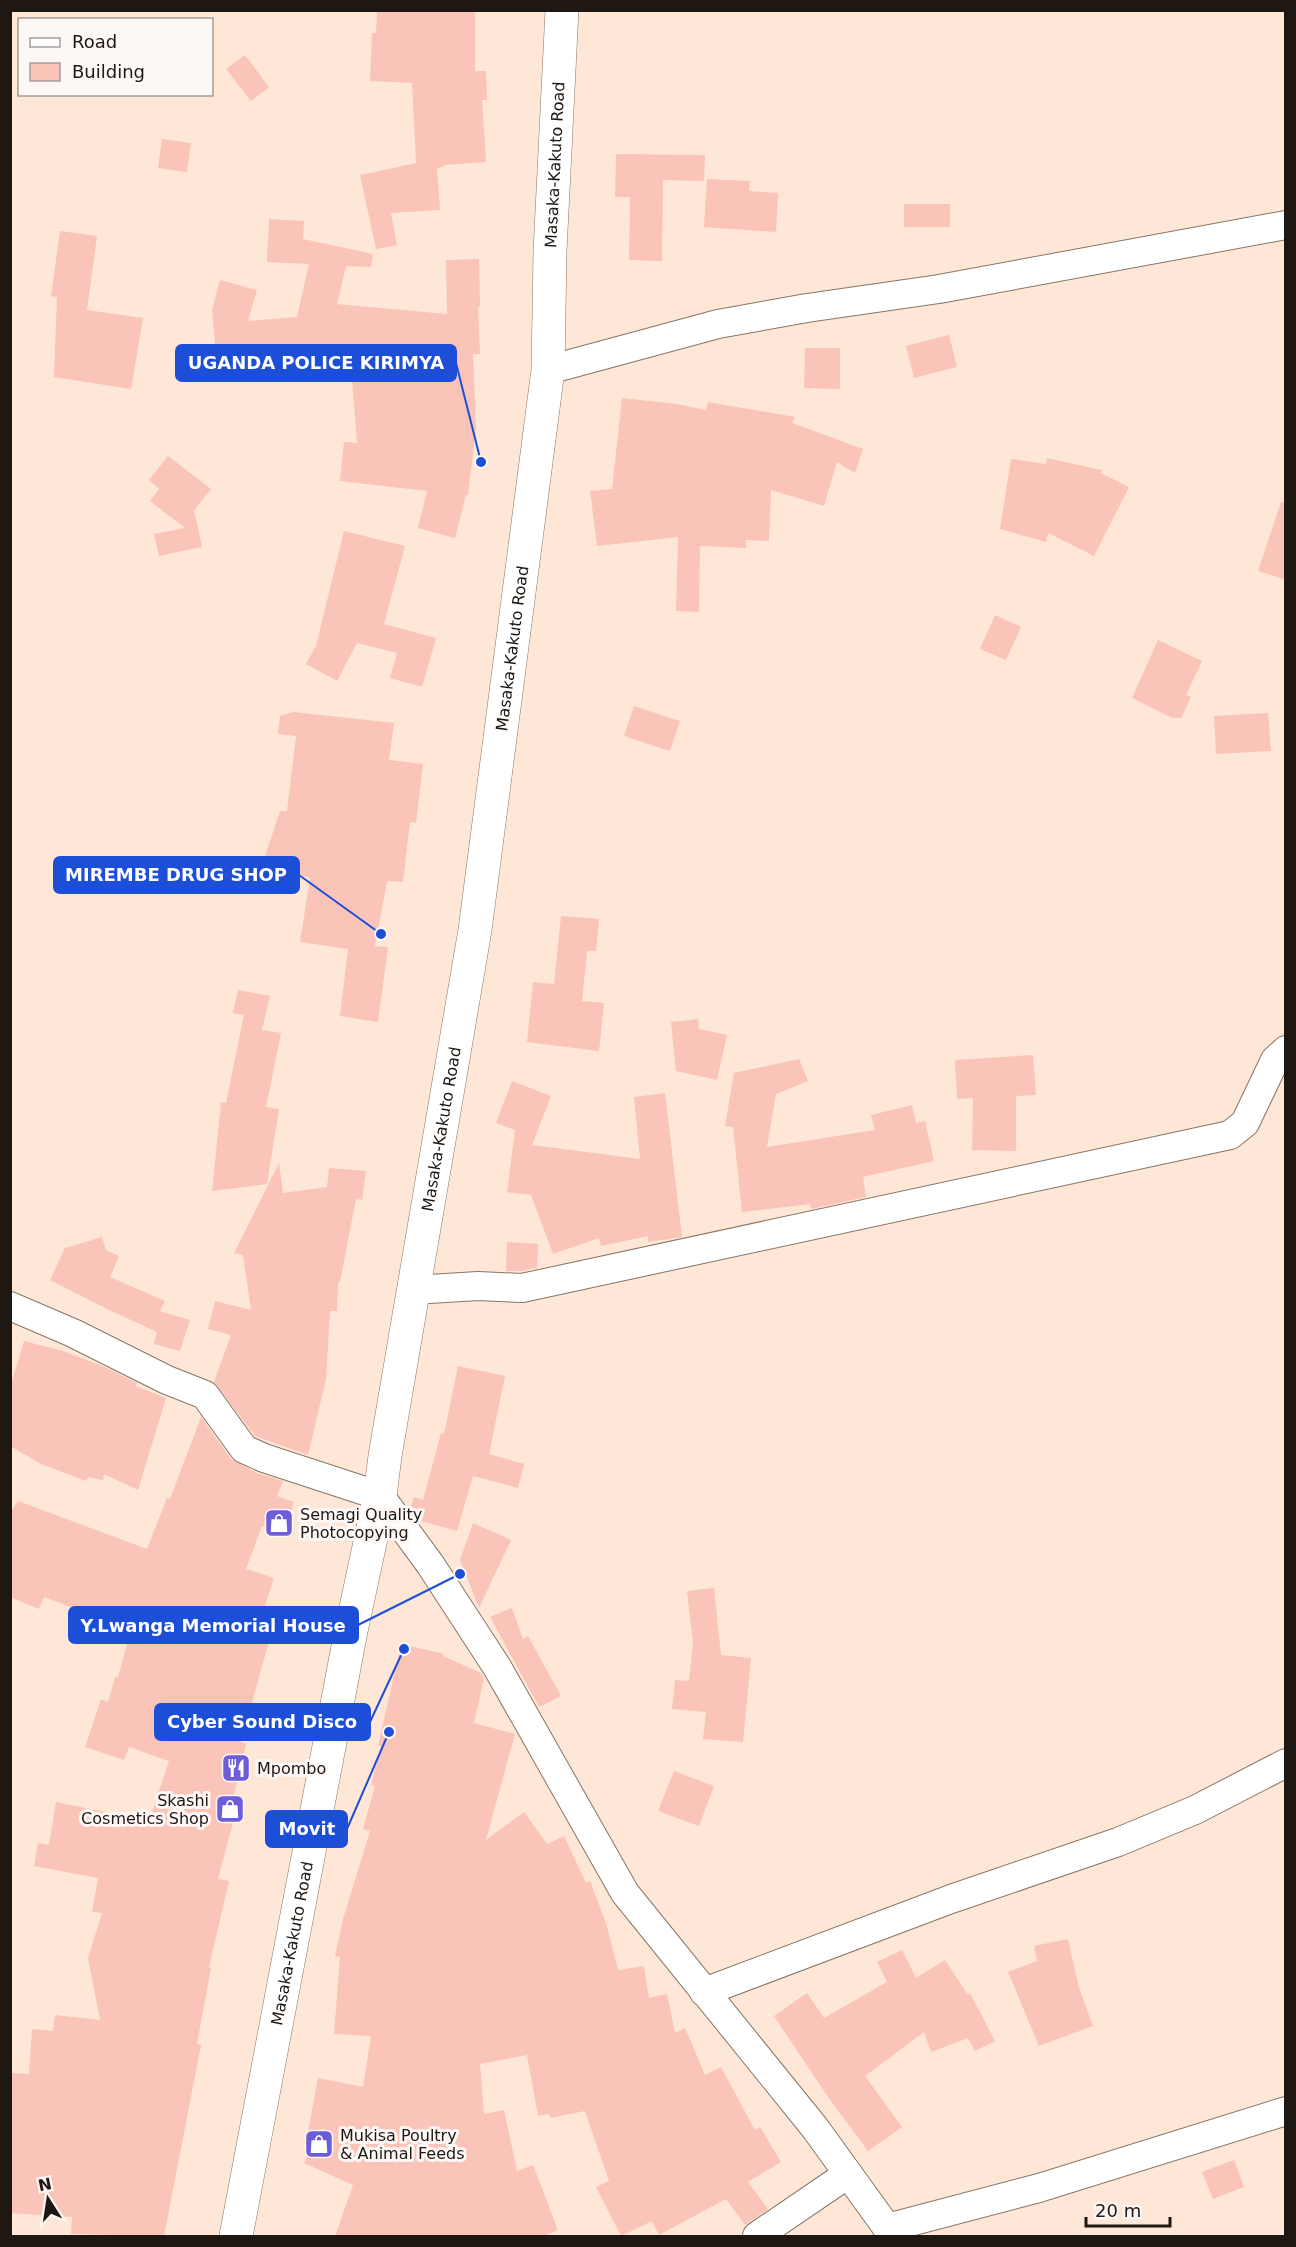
<svg xmlns="http://www.w3.org/2000/svg" width="1296" height="2247" font-family="'DejaVu Sans',sans-serif">
<style>
.building{fill:#fac4b8}
.lines{fill:none;stroke-linecap:round;stroke-linejoin:round}
.street-casing{stroke:#897565;stroke-width:30}
.highway-casing{stroke:#897565;stroke-width:34}
.street{stroke:#fff;stroke-width:28}
.highway{stroke:#fff;stroke-width:33}
.labels{text-anchor:middle;stroke-width:6;stroke-linejoin:round;paint-order:stroke}
.street-label{font-size:16px;fill:#1f1711;stroke:#fdf8f5}
.poi-label{font-size:16px;fill:#1f1711;stroke:#fdf8f5;text-anchor:start}
.leader{fill:none;stroke:#1d4ed8;stroke-width:2}
.callout-dot{fill:#1d4ed8;stroke:#fdf8f5;stroke-width:2}
.callout{fill:#1d4ed8;stroke:#1d4ed8;stroke-width:2}
.callout-label{font-size:18px;text-anchor:middle;font-weight:bold;fill:#fff}
</style>
<rect width="100%" height="100%" fill="#fee7d6"/>
<g class="building">
<path d="M 377,10 L 475,10 L 475,71 L 486,71 L 487,100 L 482,100 L 486,162 L 444,165 L 444,167 L 437,168 L 440,210 L 391,213 L 397,245 L 376,249 L 360,175 L 416,163 L 412,83 L 370,81 L 372,33 L 376,33 Z"/>
<path d="M 245,55 L 269,87 L 251,101 L 226,69 Z"/>
<path d="M 162,139 L 191,143 L 187,172 L 158,168 Z"/>
<path d="M 616,154 L 705,155 L 704,181 L 663,180 L 662,261 L 629,260 L 630,197 L 615,197 Z"/>
<path d="M 707,179 L 750,181 L 749,191 L 778,193 L 776,232 L 704,227 Z"/>
<rect x="904" y="204" width="46" height="23"/>
<path d="M 269,219 L 304,221 L 303,239 L 373,254 L 371,267 L 346,266 L 337,304 L 447,314 L 446,260 L 479,259 L 480,307 L 478,307 L 480,354 L 473,354 L 476,427 L 468,495 L 466,495 L 455,538 L 418,528 L 427,491 L 340,481 L 344,442 L 357,443 L 350,355 L 217,367 L 212,310 L 220,280 L 257,290 L 248,321 L 297,317 L 309,264 L 267,262 Z"/>
<path d="M 60,231 L 97,236 L 87,310 L 143,318 L 131,389 L 54,377 L 57,297 L 51,296 Z"/>
<path d="M 949,335 L 957,367 L 914,378 L 906,346 Z"/>
<path d="M 805,348 L 840,348 L 840,389 L 804,388 Z"/>
<path d="M 622,398 L 676,404 L 706,410 L 708,402 L 795,417 L 792,423 L 863,449 L 855,473 L 837,462 L 824,506 L 771,490 L 769,541 L 746,540 L 746,548 L 700,546 L 699,612 L 676,611 L 678,537 L 597,546 L 590,491 L 612,489 Z"/>
<path d="M 168,456 L 211,489 L 194,510 L 202,547 L 159,556 L 154,534 L 185,528 L 150,501 L 159,489 L 149,480 Z"/>
<path d="M 1047,458 L 1102,470 L 1101,473 L 1129,487 L 1094,556 L 1048,533 L 1046,542 L 1000,529 L 1011,459 L 1046,464 Z"/>
<path d="M 1281,502 L 1286,503 L 1286,580 L 1258,571 Z"/>
<path d="M 344,531 L 405,546 L 384,624 L 436,638 L 422,687 L 390,678 L 397,653 L 357,643 L 337,681 L 306,664 L 316,646 Z"/>
<path d="M 995,615 L 1021,627 L 1006,660 L 980,649 Z"/>
<path d="M 1158,640 L 1202,661 L 1186,695 L 1191,697 L 1181,718 L 1172,718 L 1132,698 Z"/>
<path d="M 634,706 L 680,721 L 670,751 L 624,736 Z"/>
<path d="M 293,712 L 394,723 L 389,760 L 423,764 L 416,823 L 410,822 L 403,882 L 387,881 L 375,946 L 388,947 L 378,1022 L 340,1016 L 348,949 L 300,942 L 310,878 L 263,862 L 280,811 L 287,811 L 296,736 L 278,734 L 280,716 Z"/>
<path d="M 1268,713 L 1271,751 L 1216,754 L 1214,716 Z"/>
<path d="M 561,916 L 599,919 L 596,951 L 587,951 L 582,1001 L 604,1003 L 599,1051 L 527,1042 L 533,982 L 554,984 Z"/>
<path d="M 238,990 L 270,996 L 262,1030 L 281,1033 L 266,1107 L 279,1109 L 267,1184 L 212,1191 L 221,1102 L 226,1103 L 244,1015 L 233,1013 Z"/>
<path d="M 698,1019 L 699,1029 L 727,1035 L 717,1080 L 676,1071 L 671,1022 Z"/>
<path d="M 1033,1055 L 1036,1095 L 1016,1096 L 1016,1151 L 972,1150 L 973,1098 L 957,1099 L 955,1060 Z"/>
<path d="M 799,1059 L 808,1081 L 776,1094 L 767,1147 L 875,1130 L 871,1115 L 912,1105 L 916,1123 L 925,1121 L 934,1161 L 863,1177 L 866,1197 L 811,1209 L 810,1204 L 742,1212 L 733,1127 L 725,1126 L 734,1073 Z"/>
<path d="M 512,1081 L 551,1096 L 532,1145 L 640,1159 L 634,1097 L 665,1093 L 682,1237 L 648,1242 L 648,1236 L 601,1246 L 599,1238 L 553,1254 L 531,1195 L 507,1192 L 515,1130 L 496,1123 Z"/>
<path d="M 279,1163 L 283,1193 L 327,1187 L 329,1168 L 366,1171 L 362,1200 L 356,1199 L 340,1282 L 338,1282 L 337,1311 L 330,1311 L 326,1379 L 308,1455 L 255,1436 L 214,1382 L 231,1335 L 208,1329 L 215,1301 L 251,1310 L 243,1255 L 234,1253 Z"/>
<path d="M 102,1237 L 106,1250 L 119,1256 L 110,1277 L 165,1301 L 160,1311 L 190,1320 L 180,1351 L 154,1344 L 157,1332 L 109,1310 L 50,1280 L 65,1248 Z"/>
<path d="M 507,1242 L 538,1244 L 537,1268 L 521,1271 L 506,1271 Z"/>
<path d="M 24,1341 L 63,1351 L 105,1367 L 137,1383 L 136,1386 L 166,1398 L 138,1490 L 104,1474 L 103,1480 L 88,1477 L 86,1481 L 41,1464 L 10,1446 L 10,1388 Z"/>
<path d="M 458,1366 L 505,1376 L 489,1454 L 524,1464 L 518,1488 L 473,1476 L 457,1531 L 418,1520 L 410,1509 L 414,1497 L 423,1500 L 441,1433 L 444,1434 Z"/>
<path d="M 201,1417 L 231,1459 L 257,1473 L 283,1481 L 277,1496 L 294,1502 L 283,1533 L 262,1526 L 246,1569 L 274,1578 L 259,1623 L 273,1627 L 241,1742 L 246,1744 L 232,1803 L 238,1804 L 218,1879 L 229,1881 L 209,1967 L 211,1968 L 197,2044 L 201,2045 L 164,2236 L 71,2234 L 72,2217 L 10,2213 L 10,2073 L 29,2074 L 32,2029 L 53,2031 L 55,2015 L 100,2020 L 88,1958 L 102,1913 L 92,1912 L 98,1878 L 34,1866 L 38,1843 L 49,1845 L 56,1802 L 149,1821 L 169,1761 L 129,1747 L 124,1760 L 85,1747 L 101,1699 L 108,1702 L 115,1677 L 118,1677 L 131,1630 L 44,1597 L 39,1609 L 10,1597 L 10,1513 L 18,1501 L 147,1549 L 167,1498 L 170,1499 Z"/>
<path d="M 473,1523 L 511,1540 L 479,1608 L 460,1560 Z"/>
<path d="M 714,1588 L 721,1655 L 751,1658 L 743,1742 L 703,1739 L 706,1712 L 672,1709 L 675,1680 L 689,1681 L 693,1643 L 687,1591 Z"/>
<path d="M 512,1608 L 523,1639 L 528,1636 L 561,1696 L 539,1707 L 490,1617 Z"/>
<path d="M 401,1644 L 444,1654 L 443,1656 L 481,1673 L 484,1678 L 474,1723 L 515,1734 L 486,1840 L 524,1812 L 547,1844 L 564,1836 L 586,1883 L 590,1881 L 606,1923 L 618,1970 L 644,1966 L 649,1998 L 667,1994 L 675,2033 L 685,2028 L 705,2075 L 721,2067 L 755,2130 L 760,2127 L 781,2162 L 748,2182 L 768,2209 L 745,2225 L 726,2199 L 659,2235 L 652,2221 L 621,2236 L 596,2187 L 609,2181 L 585,2111 L 550,2118 L 549,2114 L 538,2116 L 527,2055 L 480,2064 L 484,2114 L 504,2110 L 517,2171 L 533,2165 L 558,2230 L 544,2236 L 335,2236 L 353,2185 L 304,2163 L 317,2134 L 308,2132 L 318,2078 L 363,2087 L 371,2036 L 334,2034 L 340,1957 L 335,1956 L 343,1919 L 370,1831 L 363,1829 L 375,1786 L 371,1785 L 381,1746 L 378,1746 Z"/>
<path d="M 674,1771 L 714,1786 L 699,1826 L 658,1811 Z"/>
<path d="M 1068,1939 L 1079,1988 L 1093,2026 L 1039,2046 L 1008,1972 L 1037,1961 L 1034,1946 Z"/>
<path d="M 902,1950 L 916,1978 L 945,1960 L 968,1995 L 970,1993 L 995,2041 L 975,2051 L 968,2038 L 931,2052 L 924,2032 L 865,2076 L 902,2127 L 868,2151 L 828,2097 L 774,2016 L 807,1993 L 824,2018 L 887,1982 L 877,1962 Z"/>
<path d="M 1234,2160 L 1244,2187 L 1213,2199 L 1202,2172 Z"/>
</g>
<g class="lines">
<g class="street-casing">
<g id="street">
<path d="M 548,370 L 718,324 L 807,308 L 939,289 L 1286,225"/>
<path d="M 413,1290 L 478,1286 L 522,1288 L 1230,1135 L 1245,1123 L 1275,1060 L 1286,1050"/>
<path d="M 10,1306 L 73,1333 L 167,1380 L 205,1395 L 244,1449 L 264,1458 L 380,1496 L 430,1564 L 497,1667 L 625,1893 L 815,2128 L 893,2236"/>
<path d="M 704,1992 L 951,1899 L 1118,1842 L 1195,1810 L 1286,1763"/>
<path d="M 887,2228 L 1039,2188 L 1286,2111"/>
<path d="M 757,2236 L 848,2174"/>
</g>
</g>
<g class="highway-casing">
<g id="highway">
<path id="s1" d="M 236,2236 L 351,1631 L 380,1496 L 385,1456 L 475,930 L 548,370 L 550,251 L 562,10"/>
</g>
</g>
<use href="#street" class="street"/>
<use href="#highway" class="highway"/>
</g>
<defs>
<g id="shop-square" transform="scale(1.5)"><rect x="-9" y="-9" width="18" height="18" rx="4" fill="#6d5dd7" stroke="#fdf8f5"/><path d="M-5-2.5h2.3a2.7 3.5 0 0 1 5.4 0H5L5.5 6h-11ZM-1.5-2.5h3a1.5 2.3 0 0 0-3 0Z" fill="#fff"/></g>
<g id="restaurant-square" transform="scale(1.5)"><rect x="-9" y="-9" width="18" height="18" rx="4" fill="#6d5dd7" stroke="#fdf8f5"/><path d="M-5-6h1v4h1v-4h1v4h1v-4h1v5L-1.5 .5V6h-2V.5L-5-1ZM5-6V6H3V1.5H1.5Q1.5-4 5-6Z" fill="#fff"/></g>
</defs>
<g fill-rule="evenodd">
<use href="#shop-square" x="279" y="1523"/>
<use href="#restaurant-square" x="236" y="1768"/>
<use href="#shop-square" x="230" y="1809"/>
<use href="#shop-square" x="319" y="2144"/>
</g>
<g class="labels">
<g class="street-label">
<text dy="6" stroke="none"><textPath href="#s1" startOffset="2098">Masaka-Kakuto Road</textPath></text>
<text dy="6" stroke="none"><textPath href="#s1" startOffset="1612">Masaka-Kakuto Road</textPath></text>
<text dy="6" stroke="none"><textPath href="#s1" startOffset="1126">Masaka-Kakuto Road</textPath></text>
<text dy="6" stroke="none"><textPath href="#s1" startOffset="298">Masaka-Kakuto Road</textPath></text>
</g>
<g class="poi-label">
<text x="300" y="1520">Semagi Quality<tspan x="300" dy="18">Photocopying</tspan></text>
<text x="257" y="1774">Mpombo</text>
<text x="209" y="1806" text-anchor="end">Skashi<tspan x="209" dy="18">Cosmetics Shop</tspan></text>
<text x="340" y="2141">Mukisa Poultry<tspan x="340" dy="18">&amp; Animal Feeds</tspan></text>
</g>
</g>
<path class="leader" d="M481 462L456 363M381 934L299 875M460 1574L358 1625M404 1649L370 1722M389 1732L347 1829"/>
<g class="callout-dot">
<circle cx="481" cy="462" r="6"/>
<circle cx="381" cy="934" r="6"/>
<circle cx="460" cy="1574" r="6"/>
<circle cx="404" cy="1649" r="6"/>
<circle cx="389" cy="1732" r="6"/>
</g>
<g class="callout">
<rect x="176" y="345" width="280" height="36" rx="6"/>
<rect x="54" y="857" width="245" height="36" rx="6"/>
<rect x="69" y="1607" width="289" height="36" rx="6"/>
<rect x="155" y="1704" width="215" height="36" rx="6"/>
<rect x="266" y="1811" width="81" height="36" rx="6"/>
</g>
<g class="callout-label">
<text x="316" y="369">UGANDA POLICE KIRIMYA</text>
<text x="176" y="881">MIREMBE DRUG SHOP</text>
<text x="213" y="1632">Y.Lwanga Memorial House</text>
<text x="262" y="1728">Cyber Sound Disco</text>
<text x="307" y="1835">Movit</text>
</g>
<rect width="1296" height="2247" fill="none" stroke="#1f1711" stroke-width="24"/>
<rect x="18" y="18" width="195" height="78" fill="#fdf8f5" stroke="#a49e9a" stroke-width="1.5"/>
<rect x="30" y="38" width="30" height="9" fill="#ffffff" stroke="#a49e9a" stroke-width="1.5"/>
<text x="72" y="48" font-size="18" fill="#1f1711">Road</text>
<rect x="30" y="63" width="30" height="18" fill="#fac4b8" stroke="#a49e9a" stroke-width="1.5"/>
<text x="72" y="78" font-size="18" fill="#1f1711">Building</text>
<g transform="translate(48 2199) rotate(348)" stroke="#fdf8f5" stroke-width="4.5" paint-order="stroke">
<path d="M0-4.5L10 22L0 15L-10 22Z" fill="#1f1711"/>
<text y="-9" font-size="16" font-weight="bold" text-anchor="middle" fill="#1f1711">N</text>
</g>
<path d="M1086 2217v9h84v-9" fill="none" stroke="#1f1711" stroke-width="3"/>
<text x="1095" y="2217" font-size="18" fill="#1f1711" stroke="#fdf8f5" stroke-width="4.5" paint-order="stroke">20 m</text>
</svg>
